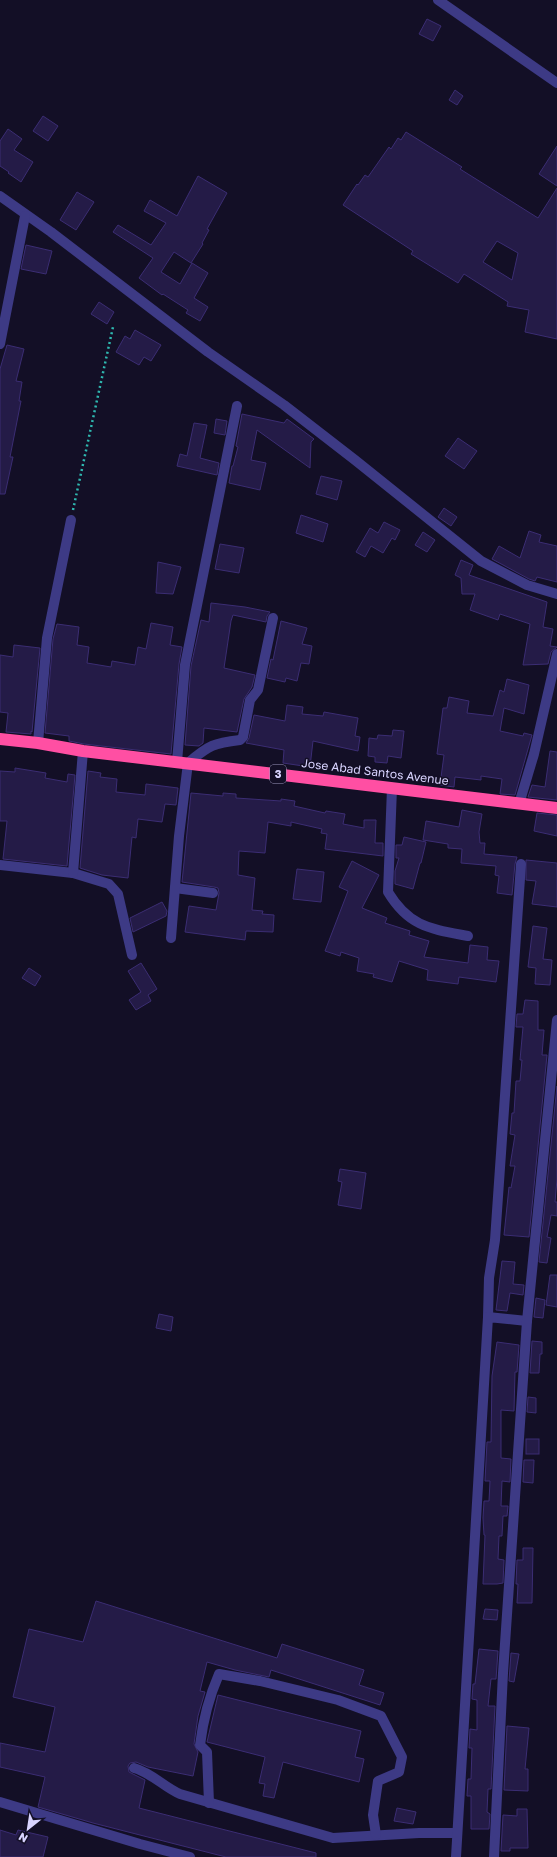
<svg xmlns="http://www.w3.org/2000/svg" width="557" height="1857" font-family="'Golos Text',sans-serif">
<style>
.building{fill:#241b47;stroke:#3b2d73;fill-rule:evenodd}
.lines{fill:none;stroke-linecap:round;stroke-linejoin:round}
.path{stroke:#2fb8b0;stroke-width:2.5;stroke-dasharray:2 3;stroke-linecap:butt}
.minor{stroke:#3d3a85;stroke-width:10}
.highway{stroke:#ff4fa3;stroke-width:12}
.labels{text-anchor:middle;stroke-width:3;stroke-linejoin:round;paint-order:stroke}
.shield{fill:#130f26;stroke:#9e99be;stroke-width:1}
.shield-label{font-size:11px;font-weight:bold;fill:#d9d4ff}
.street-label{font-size:12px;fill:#d9d4ff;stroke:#130f26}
</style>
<rect width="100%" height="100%" fill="#130f26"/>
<g class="building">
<path d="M 427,19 L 441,26 L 433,41 L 419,34 Z"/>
<path d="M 455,90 L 463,96 L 457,105 L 449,100 Z"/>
<path d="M 43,116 L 58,126 L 48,141 L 33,131 Z"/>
<path d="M 8,129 L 22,139 L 14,150 L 33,162 L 21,182 L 8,173 L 9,172 L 0,166 L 0,141 Z"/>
<path d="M 406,132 L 462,167 L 460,169 L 538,218 L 557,188 L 557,339 L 525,332 L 529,310 L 507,306 L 508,302 L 464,274 L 458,283 L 411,254 L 413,251 L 343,205 L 357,184 L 358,185 L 365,175 L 368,177 L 389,147 L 391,149 L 398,138 L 401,140 ZM 497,241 L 518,253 L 512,280 L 483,262 Z"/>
<path d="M 557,146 L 557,186 L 539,174 Z"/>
<path d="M 198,176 L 227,193 L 207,229 L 209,230 L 202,243 L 203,244 L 191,263 L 174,252 L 161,272 L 180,284 L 192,263 L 208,273 L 194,298 L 208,307 L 200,321 L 186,313 L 188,310 L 163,294 L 162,295 L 139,278 L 153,258 L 113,232 L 118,225 L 151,245 L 166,223 L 144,211 L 150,200 L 177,216 Z"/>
<path d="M 77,192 L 94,202 L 76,230 L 60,220 Z"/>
<path d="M 26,245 L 52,251 L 46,274 L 21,269 Z"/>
<path d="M 99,302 L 114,312 L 107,324 L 91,314 Z"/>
<path d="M 135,330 L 161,345 L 151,361 L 144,357 L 139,365 L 116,352 L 125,336 L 130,339 Z"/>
<path d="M 7,345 L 24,349 L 16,381 L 22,382 L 19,401 L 21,401 L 10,457 L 13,457 L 5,494 L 0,494 L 0,369 Z"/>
<path d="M 242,414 L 284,423 L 287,419 L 314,439 L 311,442 L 310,468 L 257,430 L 251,460 L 266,463 L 260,490 L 229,483 L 232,466 L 233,466 L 238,447 L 236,446 Z"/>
<path d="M 216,419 L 227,421 L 225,435 L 214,433 Z"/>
<path d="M 194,423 L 207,425 L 200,458 L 219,463 L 217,475 L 177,466 L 180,454 L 187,456 Z"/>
<path d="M 458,438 L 477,451 L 464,469 L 445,456 Z"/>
<path d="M 321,476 L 342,481 L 337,500 L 316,494 Z"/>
<path d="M 444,508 L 457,517 L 451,526 L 438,517 Z"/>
<path d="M 301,515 L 328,524 L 323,542 L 296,533 Z"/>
<path d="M 384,522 L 400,530 L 395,540 L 392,538 L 383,553 L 371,546 L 365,557 L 356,552 L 370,528 L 378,533 Z"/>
<path d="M 529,531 L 541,535 L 539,542 L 557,546 L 557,582 L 537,577 L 535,581 L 529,579 L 492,559 L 499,546 L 520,558 Z"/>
<path d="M 423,532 L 435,540 L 427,552 L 415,545 Z"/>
<path d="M 220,544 L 244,548 L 239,573 L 215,569 Z"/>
<path d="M 461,560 L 473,565 L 469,575 L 547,602 L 543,627 L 553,629 L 550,646 L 557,647 L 551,652 L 548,664 L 523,665 L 530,624 L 500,614 L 498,620 L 470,610 L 475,594 L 462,594 L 461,578 L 455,575 Z"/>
<path d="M 158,562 L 181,567 L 173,594 L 156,593 Z"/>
<path d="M 211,603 L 245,607 L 270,612 L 267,616 L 266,622 L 233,615 L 231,621 L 224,668 L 255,675 L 252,687 L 244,699 L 237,732 L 204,728 L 203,743 L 199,746 L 185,745 L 191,666 L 201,620 L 209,622 Z"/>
<path d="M 281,621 L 307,628 L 302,644 L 312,646 L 309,664 L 301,663 L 297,681 L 286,678 L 285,682 L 267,678 L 271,659 L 273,660 Z"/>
<path d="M 151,623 L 173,627 L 170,645 L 182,647 L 179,664 L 171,754 L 84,744 L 69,741 L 69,736 L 45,733 L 53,639 L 57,624 L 79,627 L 77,645 L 89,647 L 87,663 L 111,667 L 112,661 L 135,665 L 138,647 L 146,649 Z"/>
<path d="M 14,645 L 40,648 L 32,732 L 31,731 L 31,734 L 6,732 L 8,713 L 0,712 L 0,655 L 13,657 Z"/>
<path d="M 507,679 L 529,685 L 524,714 L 504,708 L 500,731 L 523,736 L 524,733 L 532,735 L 515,795 L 500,794 L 502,779 L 481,776 L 481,780 L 455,777 L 454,787 L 440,785 L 444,755 L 437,754 L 443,708 L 447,708 L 449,697 L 469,701 L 467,713 L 493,716 L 500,690 L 504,692 Z"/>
<path d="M 287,705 L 303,707 L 302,714 L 323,716 L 324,712 L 358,718 L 355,736 L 360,737 L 358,751 L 313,741 L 310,767 L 283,763 L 284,750 L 246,743 L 249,738 L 254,715 L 285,721 Z"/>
<path d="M 393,730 L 404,731 L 401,758 L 388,756 L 387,763 L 375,762 L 375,757 L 368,756 L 369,738 L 377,739 L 378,735 L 392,736 Z"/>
<path d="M 550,751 L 557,752 L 557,800 L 528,797 L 532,785 L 545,787 Z"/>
<path d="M 15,768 L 46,773 L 45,778 L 67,782 L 68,774 L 75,775 L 67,866 L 3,859 L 7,821 L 0,821 L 0,771 L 15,772 Z"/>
<path d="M 88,771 L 101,773 L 100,777 L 117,779 L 116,792 L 145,795 L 146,784 L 178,788 L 176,805 L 165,804 L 162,822 L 138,819 L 136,838 L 132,837 L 128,878 L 102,875 L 80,868 Z"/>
<path d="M 191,793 L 223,796 L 223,793 L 236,794 L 236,798 L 281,801 L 281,799 L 295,801 L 294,806 L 325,813 L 326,811 L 345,814 L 343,824 L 364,828 L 364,820 L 376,820 L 375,843 L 383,843 L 383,856 L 325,849 L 327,834 L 321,833 L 322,829 L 291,822 L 291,826 L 268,822 L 265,853 L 239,851 L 238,875 L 255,878 L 252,910 L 263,911 L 262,914 L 274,915 L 273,932 L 246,931 L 245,940 L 185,932 L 189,906 L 216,910 L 219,893 L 218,888 L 214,887 L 182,882 Z"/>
<path d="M 462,810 L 482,814 L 479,832 L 480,843 L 485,843 L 484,854 L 517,857 L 515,864 L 512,895 L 497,893 L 499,876 L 495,875 L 496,866 L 461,863 L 462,849 L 448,848 L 448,844 L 423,840 L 426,821 L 459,827 Z"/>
<path d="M 537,813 L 557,815 L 557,836 L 534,831 Z"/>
<path d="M 404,837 L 426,842 L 421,863 L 420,863 L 413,889 L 395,884 L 395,871 L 399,858 L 396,858 L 396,845 L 402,845 Z"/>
<path d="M 526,860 L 557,863 L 557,907 L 532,904 L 536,881 L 526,880 Z"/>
<path d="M 352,861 L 379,875 L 362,908 L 387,918 L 385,923 L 410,931 L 409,935 L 429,941 L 424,957 L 468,963 L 470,945 L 488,947 L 487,960 L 499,961 L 496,982 L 459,977 L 458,984 L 427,980 L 428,970 L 399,961 L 392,982 L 373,977 L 374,974 L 357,971 L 359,958 L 341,952 L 340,956 L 325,951 L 348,891 L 339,887 Z"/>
<path d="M 297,869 L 324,872 L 321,902 L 293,899 Z"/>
<path d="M 162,902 L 167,911 L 166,916 L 133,932 L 130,918 Z"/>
<path d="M 533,926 L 547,928 L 543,959 L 552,960 L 550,985 L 535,984 L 536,968 L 528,967 Z"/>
<path d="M 141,963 L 157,989 L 148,995 L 151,1001 L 136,1010 L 129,1000 L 141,992 L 128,971 Z"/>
<path d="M 29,968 L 41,976 L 35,986 L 22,978 Z"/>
<path d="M 525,1000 L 538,1001 L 538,1030 L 544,1030 L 542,1055 L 547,1055 L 529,1237 L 504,1235 L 509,1187 L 511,1188 L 515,1166 L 510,1166 L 515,1135 L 510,1134 L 512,1113 L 514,1113 L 516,1081 L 520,1081 L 522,1060 L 520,1060 L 523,1027 L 516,1027 L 517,1014 L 523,1014 Z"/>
<path d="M 557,1086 L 557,1179 L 555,1202 L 557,1202 L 557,1216 L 551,1215 L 547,1237 L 551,1238 L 547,1263 L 539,1262 Z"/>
<path d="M 340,1169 L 366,1173 L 361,1209 L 338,1205 L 342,1182 L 338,1181 Z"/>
<path d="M 502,1261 L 515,1262 L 513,1284 L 524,1285 L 523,1295 L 510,1293 L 507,1311 L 496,1310 Z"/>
<path d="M 550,1275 L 557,1275 L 557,1307 L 546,1305 Z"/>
<path d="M 536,1298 L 545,1300 L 543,1318 L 534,1317 Z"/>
<path d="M 159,1314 L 173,1317 L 171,1331 L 156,1328 Z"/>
<path d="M 532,1341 L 542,1342 L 542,1354 L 540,1354 L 539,1373 L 530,1373 Z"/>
<path d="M 497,1342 L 519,1345 L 517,1372 L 515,1372 L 514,1411 L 501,1410 L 501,1458 L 511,1459 L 510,1482 L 502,1481 L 501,1506 L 508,1506 L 507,1516 L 503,1516 L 502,1536 L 499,1536 L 498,1559 L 504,1560 L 503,1583 L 497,1584 L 483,1584 L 485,1535 L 484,1535 L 483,1518 L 484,1501 L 489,1501 L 490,1481 L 485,1481 L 487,1442 L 491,1442 L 492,1376 Z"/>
<path d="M 528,1397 L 536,1398 L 536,1413 L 527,1412 Z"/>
<rect x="526" y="1439" width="13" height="15"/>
<path d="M 524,1460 L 534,1460 L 533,1483 L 523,1482 Z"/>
<path d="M 523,1548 L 533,1548 L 532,1603 L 517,1603 L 518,1584 L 516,1584 L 517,1560 L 523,1560 Z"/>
<path d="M 96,1601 L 277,1658 L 282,1644 L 364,1670 L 359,1685 L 384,1693 L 380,1705 L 271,1670 L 269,1677 L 235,1670 L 207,1662 L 200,1691 L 205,1692 L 198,1716 L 194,1744 L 198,1752 L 193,1776 L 148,1767 L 136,1762 L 130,1763 L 128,1766 L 129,1772 L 145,1780 L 139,1808 L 316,1853 L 316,1857 L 226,1857 L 93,1823 L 38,1807 L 45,1777 L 0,1767 L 0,1743 L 45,1752 L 55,1707 L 13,1697 L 29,1629 L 83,1642 Z"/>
<path d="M 485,1609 L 498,1610 L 497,1620 L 483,1619 Z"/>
<path d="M 479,1649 L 498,1651 L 496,1679 L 491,1679 L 488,1706 L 495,1706 L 491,1789 L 488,1789 L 487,1812 L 490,1814 L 489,1829 L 471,1829 L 471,1796 L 467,1796 L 468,1779 L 471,1779 L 472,1748 L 469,1748 L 470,1729 L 477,1730 L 477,1700 L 472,1699 L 473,1684 L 475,1684 Z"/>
<path d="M 511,1653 L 519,1654 L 514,1682 L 509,1681 Z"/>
<path d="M 218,1695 L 361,1731 L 355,1757 L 364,1759 L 359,1782 L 283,1762 L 274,1798 L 263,1796 L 265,1784 L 259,1783 L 265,1757 L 207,1742 Z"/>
<path d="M 507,1726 L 529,1728 L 525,1769 L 528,1769 L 528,1791 L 504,1790 Z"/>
<path d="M 397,1808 L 416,1812 L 413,1824 L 394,1821 Z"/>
<path d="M 517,1809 L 527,1809 L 528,1848 L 510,1848 L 510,1851 L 501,1851 L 503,1815 L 517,1816 Z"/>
<path d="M 0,1830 L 16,1835 L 18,1830 L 48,1837 L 43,1857 L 0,1857 Z"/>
</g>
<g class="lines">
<path class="path" d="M 73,510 L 113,327"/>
<g class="minor">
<path d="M 438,0 L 557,83"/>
<path d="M 0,196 L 51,232 L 208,352 L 284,405 L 355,460 L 481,561 L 527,585 L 557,594"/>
<path d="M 0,344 L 25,216"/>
<path d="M 38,743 L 47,638 L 71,520"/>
<path d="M 177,762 L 185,665 L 237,406"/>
<path d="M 392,788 L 388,892 C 409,927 431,929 468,936"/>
<path d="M 519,804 L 534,754 L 557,654"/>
<path d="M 0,865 L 73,873 L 109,884 L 118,894 L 132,955"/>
<path d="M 73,873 L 83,751"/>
<path d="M 175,888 L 213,893"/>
<path d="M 171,938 L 179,836 L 188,763 C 209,745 214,743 240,740 L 243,737 L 250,700 L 258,690 L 273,618"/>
<path d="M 488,1317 L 489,1278 L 495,1240 L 521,864"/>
<path d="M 134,1768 C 152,1773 164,1787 180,1794 L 333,1838 L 419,1833 L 457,1833"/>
<path d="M 0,1802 L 140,1844 L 190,1857"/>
<path d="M 209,1803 L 207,1752 L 200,1745 C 203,1720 209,1697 219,1674 L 260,1681 L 338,1700 L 381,1716 L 402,1757 L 399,1772 L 378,1781 L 373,1815 L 376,1835"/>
<path d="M 456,1857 L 488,1317 L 527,1321"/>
<path d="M 494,1857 L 503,1673 L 527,1321 L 557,1020"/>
</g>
<path class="highway" d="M 0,739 L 38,743 L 83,751 L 557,808"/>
</g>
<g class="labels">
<rect class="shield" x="270" y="765" width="16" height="18" rx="3"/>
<g class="shield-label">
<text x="278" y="778">3</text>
</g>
<g class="street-label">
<text transform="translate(375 772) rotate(7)" y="4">Jose Abad Santos Avenue</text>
</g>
</g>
<g transform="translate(28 1829) rotate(210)" stroke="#130f26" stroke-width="3" paint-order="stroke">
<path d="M0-3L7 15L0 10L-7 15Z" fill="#d9d4ff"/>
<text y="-6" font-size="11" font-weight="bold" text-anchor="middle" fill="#d9d4ff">N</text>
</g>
</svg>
